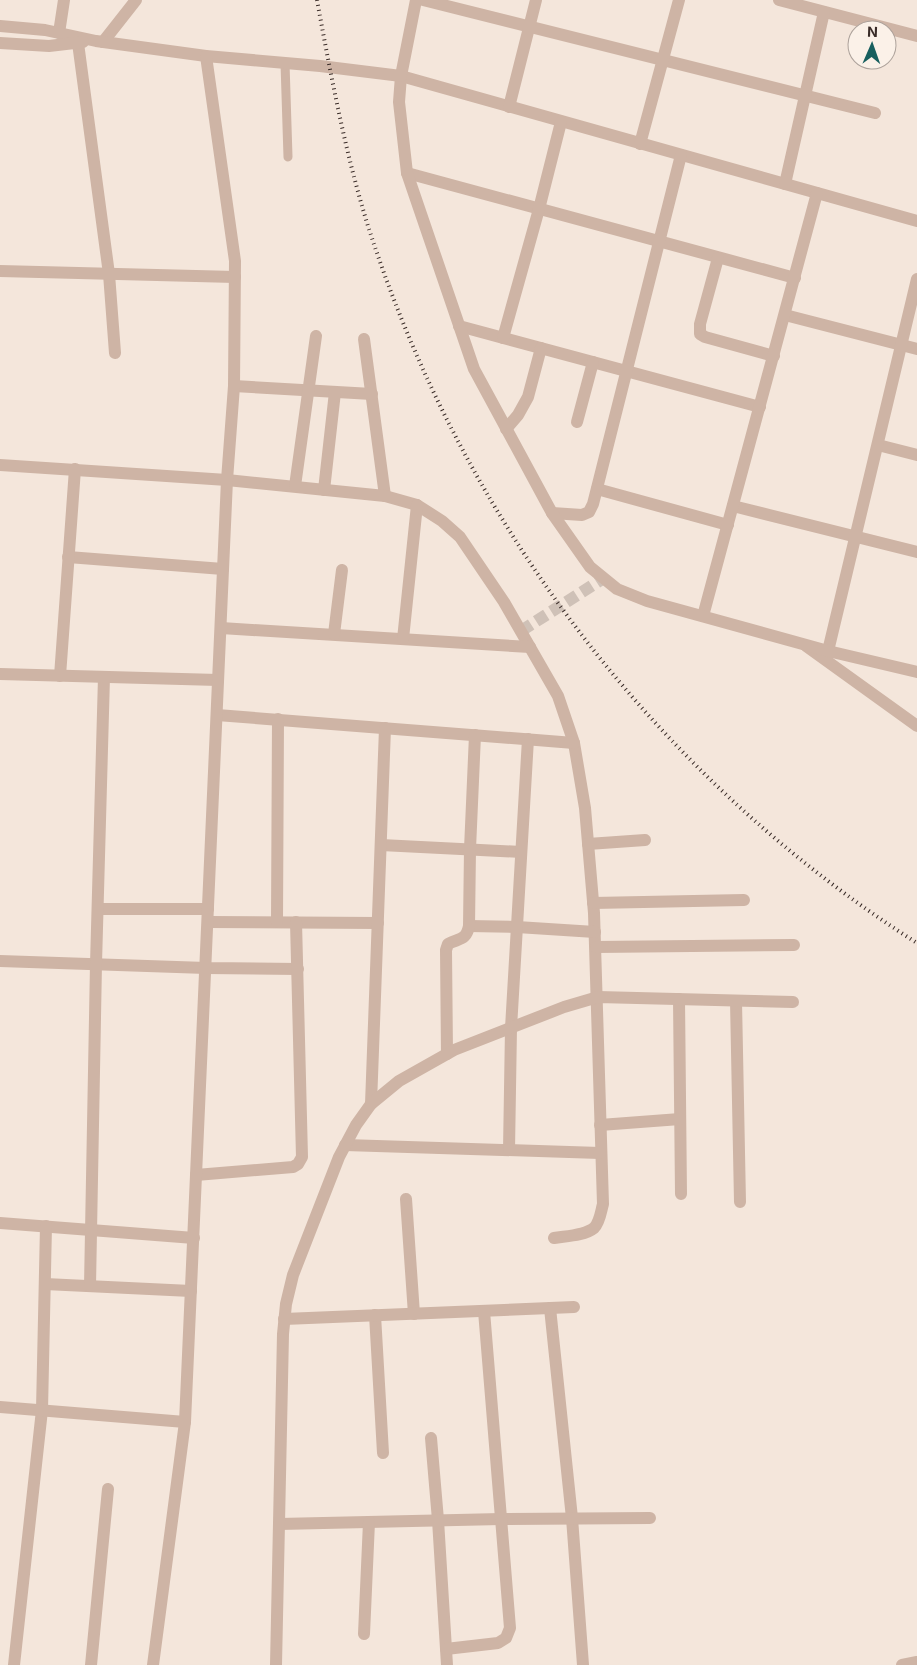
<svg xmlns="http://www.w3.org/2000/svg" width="917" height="1665" font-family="Inter,sans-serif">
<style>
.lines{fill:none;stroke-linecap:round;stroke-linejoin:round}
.minor-tunnel{stroke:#cfc1b7;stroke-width:12;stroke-dasharray:12 6;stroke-linecap:butt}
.service{stroke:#ceb4a5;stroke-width:9}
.minor{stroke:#ceb4a5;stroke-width:12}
.tertiary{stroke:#ceb4a5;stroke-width:12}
.rail{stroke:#392b27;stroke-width:4;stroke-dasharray:1 4;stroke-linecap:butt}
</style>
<rect width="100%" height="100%" fill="#f4e6db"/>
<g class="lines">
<path class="minor-tunnel" d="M 521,631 L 604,578"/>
<path class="service" d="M 285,63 L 288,157"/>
<g class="minor">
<path d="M 423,0 L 875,113"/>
<path d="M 779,0 L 917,36"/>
<path d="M 59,33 L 64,0"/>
<path d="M 103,42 L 136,0"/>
<path d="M 78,43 L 109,274 L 115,353"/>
<path d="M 401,76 L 917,221"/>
<path d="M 509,107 L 536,0"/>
<path d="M 640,144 L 679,0"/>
<path d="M 407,173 L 795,278"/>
<path d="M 785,184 L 824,12"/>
<path d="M 718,258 L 700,324 L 700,334 L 705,337 L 774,356"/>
<path d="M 0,271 L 235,277"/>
<path d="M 785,315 L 917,349"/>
<path d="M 459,326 L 760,407"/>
<path d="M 503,338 L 539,209 L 561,122"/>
<path d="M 364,339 L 385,496"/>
<path d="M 234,386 L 372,394"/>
<path d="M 577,422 L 593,362"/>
<path d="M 506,429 L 518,415 L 528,397 L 541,348"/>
<path d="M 878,445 L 917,455"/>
<path d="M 0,465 L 227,480 L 385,496 L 417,505 L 442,521 L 460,537 L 504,602 L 558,696 L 574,743 L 585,808 L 594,913 L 603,1204 C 601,1211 600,1222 594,1228 C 584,1236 566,1236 554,1238"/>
<path d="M 295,486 L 316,336"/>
<path d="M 597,489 L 728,525"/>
<path d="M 324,490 L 335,392"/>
<path d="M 733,506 L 917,552"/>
<path d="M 552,513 L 582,515 L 589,512 L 593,504 L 681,155"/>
<path d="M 68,557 L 223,569"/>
<path d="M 703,616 L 817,193"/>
<path d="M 221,628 L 530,647"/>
<path d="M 334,634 L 342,570"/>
<path d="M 403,639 L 417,505"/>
<path d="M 806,646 L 917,726"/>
<path d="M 828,651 L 917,279"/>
<path d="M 60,676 L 75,469"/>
<path d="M 217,715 L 574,743"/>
<path d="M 588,844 L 645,840"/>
<path d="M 381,845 L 521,852"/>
<path d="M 593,903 L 744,900"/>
<path d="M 98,909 L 208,909"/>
<path d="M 208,922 L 378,923"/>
<path d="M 277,922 L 278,719"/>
<path d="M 469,926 L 517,927 L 595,932"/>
<path d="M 596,947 L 794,945"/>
<path d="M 0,961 L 206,968 L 298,969"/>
<path d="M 679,999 L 681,1194"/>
<path d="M 736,1001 L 740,1202"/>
<path d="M 447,1054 L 446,950 L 448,944 C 459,938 466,941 469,926 L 470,849 L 475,735"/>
<path d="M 371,1104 L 385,728"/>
<path d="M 600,1125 L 680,1119"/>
<path d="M 345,1145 L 600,1153"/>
<path d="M 509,1150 L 511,1028 L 528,739"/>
<path d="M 196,1175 L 293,1167 L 298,1164 L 302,1157 L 296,922"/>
<path d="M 406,1199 L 414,1314"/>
<path d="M 0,1223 L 194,1238"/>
<path d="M 45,1284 L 191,1291"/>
<path d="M 90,1286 L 96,964 L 104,677"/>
<path d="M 550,1308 L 572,1518 L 583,1665"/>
<path d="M 375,1315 L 383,1453"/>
<path d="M 284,1319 L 574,1307"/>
<path d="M 431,1438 L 438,1520 L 447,1665"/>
<path d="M 279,1524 L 501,1519 L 650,1518"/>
<path d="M 364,1634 L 369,1522"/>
<path d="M 446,1649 L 498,1643 L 506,1638 L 510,1628 L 484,1311"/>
<path d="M 14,1665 L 42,1410 L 46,1226"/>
<path d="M 91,1665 L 108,1489"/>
<path d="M 276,1665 L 283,1334 L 286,1304 L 293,1275 L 339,1157 L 356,1125 L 371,1104 L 399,1081 L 454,1050 L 564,1007 L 598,997 L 793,1002"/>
<path d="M 902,1665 L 917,1662"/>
</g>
<g class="tertiary">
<path d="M 416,0 L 401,76 L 399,102 L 407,173 L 474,369 L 552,513 L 590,567 L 617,589 L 647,601 L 828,651 L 917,672"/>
<path d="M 0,26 L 45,30 L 96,41 L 206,56 L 320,66 L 401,76"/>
<path d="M 0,43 L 49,46 L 83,42"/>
<path d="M 0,674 L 218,680"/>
<path d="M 0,1407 L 185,1422"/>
<path d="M 153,1665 L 185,1422 L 227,480 L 234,386 L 235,261 L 206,56"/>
</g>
<path class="rail" d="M 317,0 C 331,76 345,152 368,226 C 462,520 656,777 917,943"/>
</g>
<g transform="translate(872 45) rotate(2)"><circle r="24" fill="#fbf1e8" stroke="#ada29b"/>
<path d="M0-4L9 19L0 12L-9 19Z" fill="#185f5e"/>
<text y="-8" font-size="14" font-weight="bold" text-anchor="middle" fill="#392b27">N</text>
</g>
</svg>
